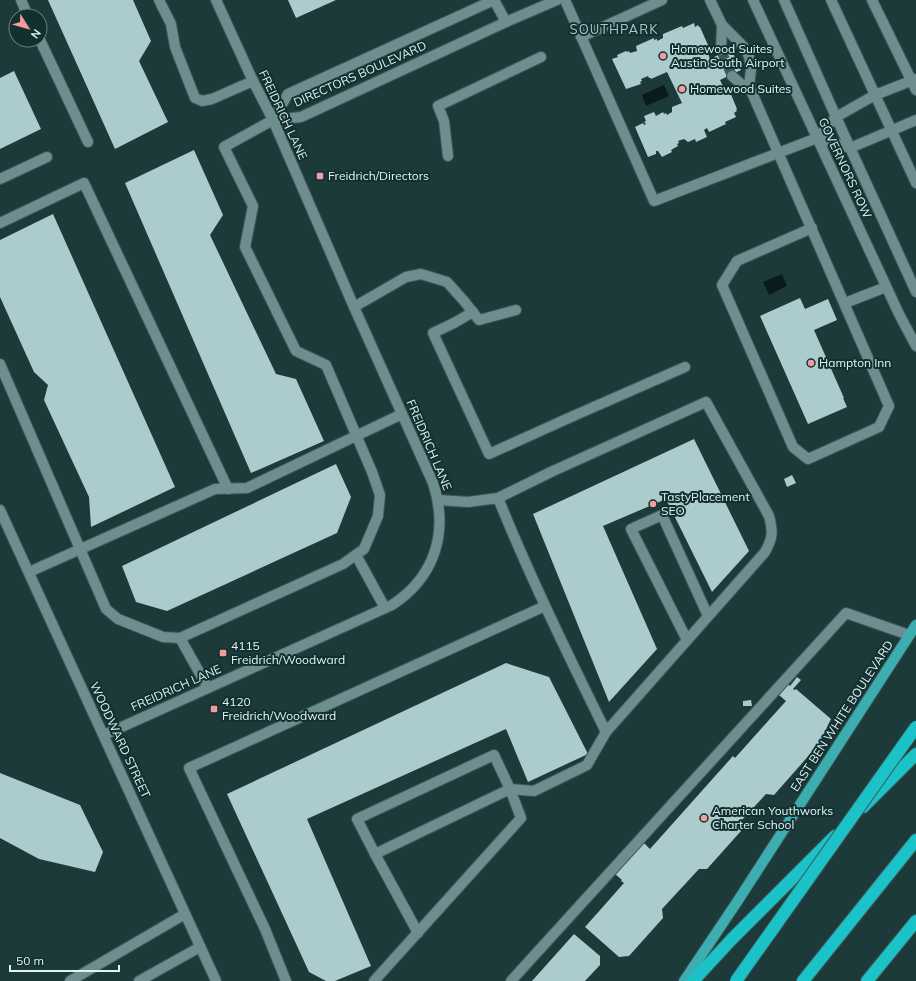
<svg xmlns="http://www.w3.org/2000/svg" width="916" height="981" font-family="Mulish,sans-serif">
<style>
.water{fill:#0b1b1b}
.building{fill:#abcbcc}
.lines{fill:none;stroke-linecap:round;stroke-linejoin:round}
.minor-tunnel{stroke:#3b5657;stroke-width:10;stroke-dasharray:10 5;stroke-linecap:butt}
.minor-casing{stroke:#3e5858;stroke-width:12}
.major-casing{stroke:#3e5858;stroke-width:12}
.highway-casing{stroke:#3e5858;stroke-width:14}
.minor{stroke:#6e8d8e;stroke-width:10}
.major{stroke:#3cadb1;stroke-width:10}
.highway{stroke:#1bc3c8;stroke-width:12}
.highway-bridge-casing{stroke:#3e5858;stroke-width:14;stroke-linecap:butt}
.highway-bridge{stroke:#1bc3c8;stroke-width:12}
.poi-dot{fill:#f59b9d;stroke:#133031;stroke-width:1.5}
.labels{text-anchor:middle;stroke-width:4;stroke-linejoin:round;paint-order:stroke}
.poi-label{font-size:12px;fill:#e2f3f3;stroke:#133031;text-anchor:start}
.street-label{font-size:12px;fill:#e2f3f3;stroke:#133031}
.neighbourhood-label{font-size:13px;letter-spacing:1px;fill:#a6c5c6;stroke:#133031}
</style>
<rect width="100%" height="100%" fill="#1d3a3b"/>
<g class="water">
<path d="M 664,85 L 669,96 L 646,106 L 642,95 Z"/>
<path d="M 782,274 L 787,286 L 769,295 L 763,282 Z"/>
</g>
<g class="building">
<path d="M 48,0 L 133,0 L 151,41 L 139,61 L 168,122 L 115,149 Z"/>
<path d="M 288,0 L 336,0 L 296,18 Z"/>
<path d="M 694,23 L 695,27 L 698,25 L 699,27 L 700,27 L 708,45 L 707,46 L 708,47 L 706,48 L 710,59 L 731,49 L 741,70 L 720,80 L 726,92 L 728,91 L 729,93 L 730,92 L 737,109 L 736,110 L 737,111 L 734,113 L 736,117 L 725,122 L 726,124 L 709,132 L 707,128 L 704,130 L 707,137 L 696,142 L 695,139 L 688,142 L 684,139 L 678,141 L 679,143 L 677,144 L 678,146 L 671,150 L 672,152 L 662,157 L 658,151 L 656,151 L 656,154 L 648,157 L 635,127 L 643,123 L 644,125 L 646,124 L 644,122 L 646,121 L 644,116 L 654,112 L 656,116 L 663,112 L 664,114 L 666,113 L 667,115 L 672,112 L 672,107 L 682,103 L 667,72 L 651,79 L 651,78 L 649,78 L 648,76 L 641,79 L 642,81 L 640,82 L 641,84 L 626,89 L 612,59 L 618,57 L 617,55 L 626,51 L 627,52 L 629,51 L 630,53 L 637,51 L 636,46 L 654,38 L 654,40 L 657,39 L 657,41 L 663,38 L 663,34 L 682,26 L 683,28 Z"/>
<path d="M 14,71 L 41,129 L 0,149 L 0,78 Z"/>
<path d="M 194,150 L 223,215 L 210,235 L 276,374 L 296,379 L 324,441 L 251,473 L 125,183 Z"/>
<path d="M 53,214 L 175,487 L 91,527 L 89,497 L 44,400 L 48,385 L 34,372 L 0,297 L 0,240 Z"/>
<path d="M 800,298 L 805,309 L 828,299 L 837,320 L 814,330 L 844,398 L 843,398 L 847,407 L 808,424 L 760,316 Z"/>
<path d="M 694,439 L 749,551 L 712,592 L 666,499 L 603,526 L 657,649 L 609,702 L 533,514 Z"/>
<path d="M 336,464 L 351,497 L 337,533 L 167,611 L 136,602 L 122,566 Z"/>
<path d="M 792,475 L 796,483 L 787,487 L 784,479 Z"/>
<path d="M 506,663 L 549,677 L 588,754 L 528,782 L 506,729 L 307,819 L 371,966 L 335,981 L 326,981 L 309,972 L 227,794 Z"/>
<path d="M 797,677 L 801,680 L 793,689 L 795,690 L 796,689 L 831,719 L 819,744 L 774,795 L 766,794 L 741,821 L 741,831 L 707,869 L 699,869 L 662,909 L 663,918 L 629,956 L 619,957 L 585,927 L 624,883 L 621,881 L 622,880 L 614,873 L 643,842 L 650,849 L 733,756 L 735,758 L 786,701 L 779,695 L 788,684 L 790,686 Z"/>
<path d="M 751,700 L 752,706 L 743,706 L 743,701 Z"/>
<path d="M 0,773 L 80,805 L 103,852 L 95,872 L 39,859 L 0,838 Z"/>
<path d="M 574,934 L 600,956 L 600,965 L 585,981 L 532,981 Z"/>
</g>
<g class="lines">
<path class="minor-tunnel" d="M 721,50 L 732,76"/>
<g class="minor-casing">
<g id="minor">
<path d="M 21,0 L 28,16"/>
<path d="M 159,0 L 171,24 L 175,47 L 195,98 L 202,101 L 212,99 L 253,81"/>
<path d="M 494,0 L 506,22"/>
<path d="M 565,0 L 654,201 L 817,138 L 836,117 L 875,95 L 916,79"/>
<path d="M 710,0 L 722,25 L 743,46 L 749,56 L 751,70 L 749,86 L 889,406 L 879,427 L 808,459 L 793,447 L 722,285 L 737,261 L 812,228"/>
<path d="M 753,0 L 899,314 L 916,346"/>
<path d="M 784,0 L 836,117 L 916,292"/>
<path d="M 831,0 L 916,183"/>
<path d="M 872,0 L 916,90"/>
<path d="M 581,37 L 662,0"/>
<path d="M 40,40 L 88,142"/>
<path d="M 721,50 L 722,25"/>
<path d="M 732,76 L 741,84 L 749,86"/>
<path d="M 273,120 L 288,94 L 494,0"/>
<path d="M 817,138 L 850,148 L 916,120"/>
<path d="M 448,156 L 444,121 L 438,106 L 541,57"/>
<path d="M 0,179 L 47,157"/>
<path d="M 0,223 L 84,183 L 228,489"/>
<path d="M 845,303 L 886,287"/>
<path d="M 354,307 L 406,277 L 421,274 L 447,282 L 464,301 L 479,320 L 516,310"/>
<path d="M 473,312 L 454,323 L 433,333 L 489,454 L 571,417 L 685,367"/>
<path d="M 0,364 L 106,609 L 118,619 L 163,637 L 180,638 L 343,564 L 364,549 L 378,516 L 380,495 L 372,472 L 326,365 L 296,351 L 245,247 L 253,206 L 224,147 L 273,120 L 301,117 L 506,22 L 557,0"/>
<path d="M 438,500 L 468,502 L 498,498 L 553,471 L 706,402 L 769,516 C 773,531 773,538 765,552 L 606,732 C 568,655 530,577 498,498"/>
<path d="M 0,510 L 216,981"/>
<path d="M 356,555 L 385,608"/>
<path d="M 29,572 L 215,489 L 247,488 L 402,414"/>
<path d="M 180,638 L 208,688"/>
<path d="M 687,640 L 631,529 L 662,515 L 708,616"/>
<path d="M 104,735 L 392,605 C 435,577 449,532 433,483 L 354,307 L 273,120 L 253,81 L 216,0"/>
<path d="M 375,854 L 357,819 L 494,755 L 510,789 L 534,791 L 587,765 L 606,732"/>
<path d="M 70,981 L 185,914"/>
<path d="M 139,981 L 200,947"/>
<path d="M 286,981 L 265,929 L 189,768 L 545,606"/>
<path d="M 374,981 L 521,818 L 510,789 L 375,854 L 418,933"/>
<path d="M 511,981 L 846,613 L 909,635"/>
</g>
</g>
<g class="major-casing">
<path id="major" d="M 684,981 L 737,902 L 916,625"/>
</g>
<g class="highway-casing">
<g id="highway">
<path d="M 863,807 L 916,754"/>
<path d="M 693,981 L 731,940 L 835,836"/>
<path d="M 803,981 L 916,840"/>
<path d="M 867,981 L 916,921"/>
</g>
</g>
<use href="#minor" class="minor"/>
<use href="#major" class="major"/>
<use href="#highway" class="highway"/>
<g class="highway-bridge-casing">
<path id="highway-bridge" d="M 736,981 L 916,727"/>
</g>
<use href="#highway-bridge" class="highway-bridge"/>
</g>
<g class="poi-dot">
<circle cx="663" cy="56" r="4"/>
<circle cx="682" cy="89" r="4"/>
<rect x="316" y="172" width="8" height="8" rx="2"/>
<circle cx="811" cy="363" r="4"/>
<circle cx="653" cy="504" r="4"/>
<rect x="219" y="649" width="8" height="8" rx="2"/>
<rect x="210" y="705" width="8" height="8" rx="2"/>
<circle cx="704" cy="818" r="4"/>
</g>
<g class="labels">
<g class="poi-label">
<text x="671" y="53">Homewood Suites<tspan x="671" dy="14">Austin South Airport</tspan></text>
<text x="690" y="93">Homewood Suites</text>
<text x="328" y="180">Freidrich/Directors</text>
<text x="819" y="367">Hampton Inn</text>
<text x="661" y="501">TastyPlacement<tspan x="661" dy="14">SEO</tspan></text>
<text x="231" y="650">4115<tspan x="231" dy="14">Freidrich/Woodward</tspan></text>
<text x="222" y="706">4120<tspan x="222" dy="14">Freidrich/Woodward</tspan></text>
<text x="712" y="815">American Youthworks<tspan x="712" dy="14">Charter School</tspan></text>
</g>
<g class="street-label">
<text transform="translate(360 74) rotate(-24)" y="4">DIRECTORS BOULEVARD</text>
<text transform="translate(283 115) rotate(65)" y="4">FREIDRICH LANE</text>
<text transform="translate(845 168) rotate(65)" y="4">GOVERNORS ROW</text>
<text transform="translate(429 445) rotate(67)" y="4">FREIDRICH LANE</text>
<text transform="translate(176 688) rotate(-24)" y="4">FREIDRICH LANE</text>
<text transform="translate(842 716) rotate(-57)" y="4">EAST BEN WHITE BOULEVARD</text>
<text transform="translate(120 740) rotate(65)" y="4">WOODWARD STREET</text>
</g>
<g class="neighbourhood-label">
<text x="614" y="34">SOUTHPARK</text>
</g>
</g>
<g transform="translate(28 28) rotate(127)"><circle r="19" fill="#133031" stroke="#667e7f"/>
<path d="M0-3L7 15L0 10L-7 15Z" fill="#f59b9d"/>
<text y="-6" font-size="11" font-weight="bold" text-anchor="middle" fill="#e2f3f3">N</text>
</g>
<path d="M10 965v6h109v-6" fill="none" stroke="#e2f3f3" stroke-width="2"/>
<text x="16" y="965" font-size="12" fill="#e2f3f3" stroke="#133031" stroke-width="3" paint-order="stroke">50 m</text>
</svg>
